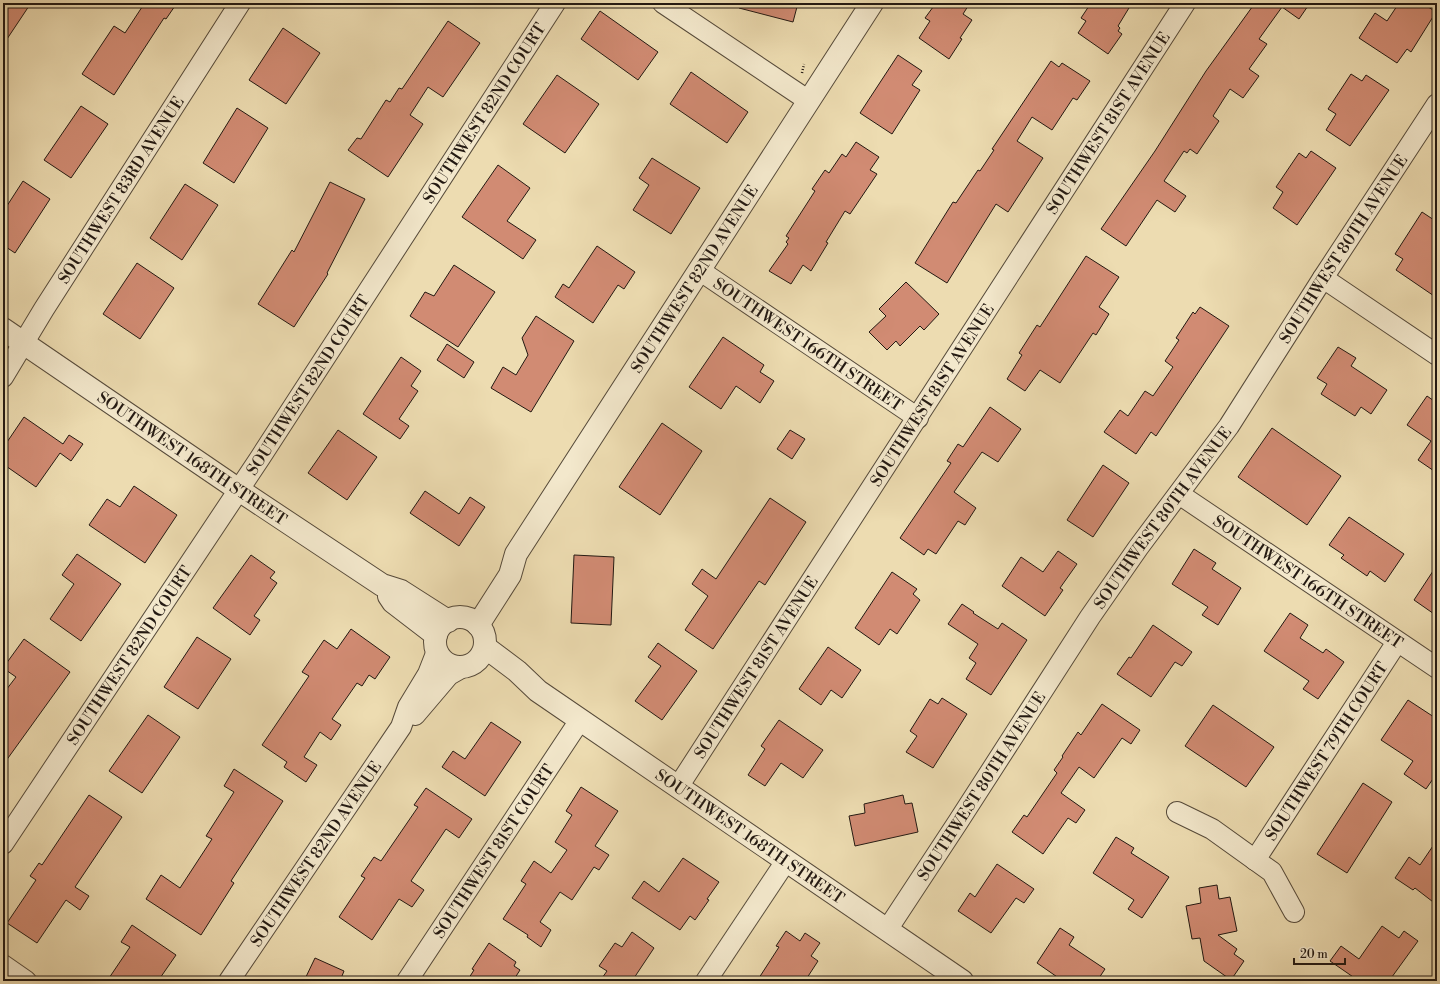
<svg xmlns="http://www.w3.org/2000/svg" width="1440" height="984" font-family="'Libre Bodoni',serif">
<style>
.building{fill:#d18b73;stroke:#231912}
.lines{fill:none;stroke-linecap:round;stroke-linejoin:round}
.minor-casing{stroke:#564a3a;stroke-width:22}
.tertiary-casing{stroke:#564a3a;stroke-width:24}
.path{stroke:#231912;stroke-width:2.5;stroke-dasharray:1 2;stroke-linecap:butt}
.minor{stroke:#f3e8cc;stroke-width:20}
.tertiary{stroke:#f3e8cc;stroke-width:22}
.labels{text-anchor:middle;stroke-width:3;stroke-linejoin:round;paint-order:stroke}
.street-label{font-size:16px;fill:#231912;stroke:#f3e8cc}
</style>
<rect width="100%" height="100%" fill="#eddcb1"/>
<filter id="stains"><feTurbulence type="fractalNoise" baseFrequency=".005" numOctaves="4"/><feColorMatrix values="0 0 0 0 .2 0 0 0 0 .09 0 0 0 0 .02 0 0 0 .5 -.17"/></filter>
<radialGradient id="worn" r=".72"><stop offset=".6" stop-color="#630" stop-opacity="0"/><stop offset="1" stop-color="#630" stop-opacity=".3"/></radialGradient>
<g class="building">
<path d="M 3,3 L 31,3 L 3,45 Z"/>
<path d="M 143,3 L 177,3 L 166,19 L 164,18 L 114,95 L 82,74 L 114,26 L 125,33 L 144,4 Z"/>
<path d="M 739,3 L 798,3 L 793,22 L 739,8 Z"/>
<path d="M 936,3 L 970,3 L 963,14 L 972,20 L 960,38 L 962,39 L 949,59 L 919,38 L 930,21 L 925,18 Z"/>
<path d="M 1091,3 L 1132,3 L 1118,26 L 1120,28 L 1118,31 L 1122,34 L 1108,54 L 1078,33 L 1086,21 L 1081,18 Z"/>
<path d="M 1255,3 L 1310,3 L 1299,19 L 1282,7 L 1259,39 L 1267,44 L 1249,69 L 1259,76 L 1243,98 L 1230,89 L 1213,116 L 1219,121 L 1197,154 L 1190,149 L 1187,153 L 1184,151 L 1164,181 L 1186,196 L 1175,212 L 1157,200 L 1126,246 L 1101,229 L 1155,151 L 1206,71 Z"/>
<path d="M 1399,3 L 1422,3 L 1436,12 L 1411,52 L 1407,49 L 1397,63 L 1359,38 L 1375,13 L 1387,21 Z"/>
<path d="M 600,11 L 658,52 L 638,80 L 581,39 Z"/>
<path d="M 448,21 L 480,43 L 443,97 L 428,87 L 410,115 L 423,124 L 388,177 L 348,150 L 357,138 L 361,139 L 386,100 L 390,102 L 399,88 L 402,89 Z"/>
<path d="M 283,28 L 320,53 L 286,104 L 249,80 Z"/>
<path d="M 898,55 L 922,71 L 912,85 L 920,90 L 892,134 L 860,113 Z"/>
<path d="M 1051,61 L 1059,67 L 1062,63 L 1090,81 L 1077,100 L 1073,98 L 1052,130 L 1032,117 L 1017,141 L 1043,158 L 1008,212 L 996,204 L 947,283 L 915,263 L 953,202 L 956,203 L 978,170 L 980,171 L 994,150 L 992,149 Z"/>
<path d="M 691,72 L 748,112 L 727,143 L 670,104 Z"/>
<path d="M 1351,74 L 1362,81 L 1366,75 L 1389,90 L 1350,146 L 1326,130 L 1336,114 L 1328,109 Z"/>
<path d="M 557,75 L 599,104 L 565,153 L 523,124 Z"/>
<path d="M 81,106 L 108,124 L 71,178 L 44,160 Z"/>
<path d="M 237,108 L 268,128 L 234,183 L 203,163 Z"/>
<path d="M 856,142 L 879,157 L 870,170 L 877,174 L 850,214 L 845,211 L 826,242 L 828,243 L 811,271 L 803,265 L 791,284 L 769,271 L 788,244 L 786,242 L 789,238 L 786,236 L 815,191 L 812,189 L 825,170 L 829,173 L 842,154 L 846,157 Z"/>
<path d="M 1311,151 L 1336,168 L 1297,225 L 1273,208 L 1283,192 L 1276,187 L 1299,153 L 1306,158 Z"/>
<path d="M 652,158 L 700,188 L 671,234 L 633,210 L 649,185 L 639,178 Z"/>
<path d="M 498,165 L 530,188 L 507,221 L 536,240 L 523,259 L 462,217 Z"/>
<path d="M 23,181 L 50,199 L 15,253 L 3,245 L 3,212 Z"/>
<path d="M 330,182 L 365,199 L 327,273 L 328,274 L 294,327 L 258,304 L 292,250 L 294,252 Z"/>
<path d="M 185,184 L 218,205 L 182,260 L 150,238 Z"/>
<path d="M 1422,212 L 1437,222 L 1437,298 L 1396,270 L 1403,259 L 1395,254 Z"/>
<path d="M 597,246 L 635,272 L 624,289 L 618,285 L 593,323 L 555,297 L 563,284 L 569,288 Z"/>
<path d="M 1086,256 L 1119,277 L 1099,307 L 1109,314 L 1096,335 L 1093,333 L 1060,383 L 1040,370 L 1025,391 L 1007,379 L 1022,355 L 1019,353 L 1037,325 L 1040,327 Z"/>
<path d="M 137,263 L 174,288 L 140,339 L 103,314 Z"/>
<path d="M 454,265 L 495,292 L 458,347 L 410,316 L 425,292 L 434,296 Z"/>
<path d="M 906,282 L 939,314 L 924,330 L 920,326 L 900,346 L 896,341 L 887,350 L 869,332 L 886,316 L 879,309 Z"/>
<path d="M 1200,307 L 1229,326 L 1156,436 L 1151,432 L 1136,454 L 1104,432 L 1120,410 L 1128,416 L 1145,391 L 1153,396 L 1173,367 L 1165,361 L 1179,340 L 1176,338 L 1193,312 L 1195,314 Z"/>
<path d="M 536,316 L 574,341 L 531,412 L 491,388 L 503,367 L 516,375 L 528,355 L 522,338 Z"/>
<path d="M 723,337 L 764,365 L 760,372 L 774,381 L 760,403 L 736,386 L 721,409 L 689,387 Z"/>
<path d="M 447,344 L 474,362 L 464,378 L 437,360 Z"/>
<path d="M 1338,347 L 1356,358 L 1351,366 L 1387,390 L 1371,414 L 1361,407 L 1355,416 L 1321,394 L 1327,384 L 1317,378 Z"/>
<path d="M 401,357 L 421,371 L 411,386 L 418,391 L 399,419 L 409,426 L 400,439 L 363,414 Z"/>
<path d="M 1427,396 L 1437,403 L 1437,473 L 1418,460 L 1431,441 L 1407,425 Z"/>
<path d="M 990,407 L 1021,429 L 998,462 L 982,452 L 954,492 L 976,508 L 965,525 L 958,521 L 936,554 L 928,549 L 924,555 L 900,538 L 951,463 L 947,461 L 958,444 L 963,447 Z"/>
<path d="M 24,417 L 63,444 L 69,435 L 83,444 L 71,461 L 60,453 L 36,487 L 3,464 L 3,448 Z"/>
<path d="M 662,423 L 702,451 L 660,515 L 619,487 Z"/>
<path d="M 1272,428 L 1341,476 L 1307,525 L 1238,477 Z"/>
<path d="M 338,430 L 377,457 L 347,500 L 308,473 Z"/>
<path d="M 790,430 L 805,439 L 792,459 L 777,449 Z"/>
<path d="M 1103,465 L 1129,483 L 1093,537 L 1067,520 Z"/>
<path d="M 134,486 L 177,515 L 145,563 L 89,525 L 107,499 L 120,507 Z"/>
<path d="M 425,491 L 459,514 L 470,497 L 485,507 L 459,546 L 410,513 Z"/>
<path d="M 770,498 L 806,522 L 765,585 L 759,581 L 713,649 L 685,630 L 708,596 L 692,584 L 702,569 L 716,579 Z"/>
<path d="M 1349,517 L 1404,554 L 1385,582 L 1370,571 L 1367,576 L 1341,558 L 1344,555 L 1329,545 Z"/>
<path d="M 1194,549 L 1216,563 L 1212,569 L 1241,588 L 1218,625 L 1202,615 L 1208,607 L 1172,584 Z"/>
<path d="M 1058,551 L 1077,564 L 1060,588 L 1063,590 L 1045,616 L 1002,586 L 1021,557 L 1043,572 Z"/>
<path d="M 77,554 L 121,584 L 81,641 L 50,619 L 74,584 L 62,575 Z"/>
<path d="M 251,555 L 275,572 L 270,578 L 277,583 L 254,616 L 260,620 L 250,635 L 213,608 Z"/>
<path d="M 574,555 L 614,557 L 611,625 L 571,623 Z"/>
<path d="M 1437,565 L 1437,616 L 1414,600 Z"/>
<path d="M 892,572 L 917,589 L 913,594 L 920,600 L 897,634 L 890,629 L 879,645 L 855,628 Z"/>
<path d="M 962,604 L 974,612 L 973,613 L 998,629 L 1002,623 L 1027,640 L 991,695 L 966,679 L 976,663 L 969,658 L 978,644 L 948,624 Z"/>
<path d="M 1290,613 L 1308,625 L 1300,638 L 1323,653 L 1326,649 L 1344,662 L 1318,699 L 1303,689 L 1309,681 L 1264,651 Z"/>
<path d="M 1153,625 L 1192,652 L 1182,666 L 1175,662 L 1151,697 L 1117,674 L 1129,657 L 1131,658 Z"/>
<path d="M 351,629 L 390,657 L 375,679 L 369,675 L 362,686 L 357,683 L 332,719 L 341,725 L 331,740 L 320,732 L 304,757 L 317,765 L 306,782 L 284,767 L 287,762 L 262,745 L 309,676 L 302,672 L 324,640 L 337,649 Z"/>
<path d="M 197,637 L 231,659 L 198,709 L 164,687 Z"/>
<path d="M 24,639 L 70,672 L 3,765 L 3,694 L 16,677 L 3,668 Z"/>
<path d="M 658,643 L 697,671 L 662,720 L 635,701 L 661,666 L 648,657 Z"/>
<path d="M 828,647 L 861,670 L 842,698 L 831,690 L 821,705 L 799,689 Z"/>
<path d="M 942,698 L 967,714 L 933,768 L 906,752 L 917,736 L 910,731 L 930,699 L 938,704 Z"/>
<path d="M 1408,700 L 1437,719 L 1437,773 L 1426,789 L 1404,774 L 1413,761 L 1381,740 Z"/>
<path d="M 1102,704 L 1140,730 L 1131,744 L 1122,738 L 1094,778 L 1079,767 L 1061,793 L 1085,810 L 1076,823 L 1068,818 L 1043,854 L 1012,832 L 1024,815 L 1027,817 L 1057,773 L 1054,770 L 1063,757 L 1062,756 L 1078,732 L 1081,735 Z"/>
<path d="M 1213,705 L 1274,747 L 1246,787 L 1185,746 Z"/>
<path d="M 148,715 L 180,737 L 142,793 L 109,771 Z"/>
<path d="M 779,720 L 823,750 L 803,778 L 781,763 L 765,786 L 748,775 L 765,749 L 761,746 Z"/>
<path d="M 491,722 L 521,742 L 485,796 L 442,767 L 453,751 L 465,759 Z"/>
<path d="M 234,769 L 283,801 L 231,881 L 234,883 L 201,935 L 146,899 L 161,875 L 180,888 L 212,839 L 206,836 L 234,792 L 224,786 Z"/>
<path d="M 1363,783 L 1392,802 L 1347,873 L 1317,854 Z"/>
<path d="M 581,787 L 618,811 L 595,846 L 609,855 L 599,870 L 594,867 L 572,900 L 560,892 L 540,922 L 551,930 L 541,947 L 527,937 L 528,935 L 503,919 L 526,884 L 521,881 L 534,861 L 551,873 L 567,850 L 555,842 L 572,815 L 566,811 Z"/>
<path d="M 426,788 L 472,819 L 459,838 L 446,829 L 411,881 L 424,890 L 412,907 L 399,899 L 372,940 L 339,917 L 365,878 L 361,876 L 374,857 L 381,861 L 418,807 L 414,805 Z"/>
<path d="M 89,795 L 122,817 L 75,887 L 89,896 L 80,910 L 66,900 L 37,943 L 7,923 L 36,880 L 30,876 L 39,863 L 42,865 Z"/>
<path d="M 903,795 L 905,804 L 912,803 L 918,832 L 855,846 L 849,816 L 865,813 L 864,804 Z"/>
<path d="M 1116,837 L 1134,848 L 1131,853 L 1169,877 L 1142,918 L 1128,909 L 1134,900 L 1093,873 Z"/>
<path d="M 1437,840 L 1437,905 L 1415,888 L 1413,890 L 1395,878 L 1409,857 L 1420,865 Z"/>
<path d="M 683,858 L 719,882 L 707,899 L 709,900 L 695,920 L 690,916 L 680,930 L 632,898 L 644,881 L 659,892 Z"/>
<path d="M 997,864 L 1034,889 L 1024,903 L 1016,898 L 991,933 L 958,911 L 970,893 L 975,897 Z"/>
<path d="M 1217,885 L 1219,899 L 1230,897 L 1237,931 L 1218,935 L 1237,949 L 1234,954 L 1244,961 L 1231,980 L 1204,961 L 1200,938 L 1192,939 L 1186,906 L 1201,903 L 1199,888 Z"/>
<path d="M 132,925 L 176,955 L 158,981 L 107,981 L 130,947 L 121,942 Z"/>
<path d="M 1382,926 L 1399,938 L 1404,931 L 1418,941 L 1389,981 L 1359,981 L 1330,961 L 1341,946 L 1359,959 Z"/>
<path d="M 1060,928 L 1074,937 L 1069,945 L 1105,969 L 1097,981 L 1063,981 L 1037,963 Z"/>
<path d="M 786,931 L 800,941 L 805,933 L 820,943 L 811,956 L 818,961 L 805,981 L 757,981 L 779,947 L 776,946 Z"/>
<path d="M 632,932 L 654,948 L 632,981 L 600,981 L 607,971 L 599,966 L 615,943 L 622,947 Z"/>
<path d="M 489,943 L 516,962 L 514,966 L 520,970 L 513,981 L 467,981 L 474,970 L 472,969 Z"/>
<path d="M 315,958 L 344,971 L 340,981 L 304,981 Z"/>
</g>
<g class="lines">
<g class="minor-casing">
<g id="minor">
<path d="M 663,3 L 809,101"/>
<path id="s1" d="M 699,270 L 918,418"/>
<path d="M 1323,278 L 1437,355"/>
<path id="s2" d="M 3,377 L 44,309 L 240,3"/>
<path id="s3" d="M 1179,494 L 1437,668"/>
<path d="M 415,715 L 449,675 L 463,667"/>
<path id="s4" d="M 678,787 L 1185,3"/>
<path d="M 1177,812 L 1212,829 L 1272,872 L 1294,912"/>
<path id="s5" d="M 3,844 L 260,458 L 555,3"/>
<path id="s6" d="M 1255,860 L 1397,642"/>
<path id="s7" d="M 887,930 L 958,822 L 1090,617 L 1138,548 L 1229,426 L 1323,278 L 1437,104"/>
<path d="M 3,965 L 26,981"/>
<path id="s8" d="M 229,981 L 401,727 L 408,707 L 428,674 L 437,651"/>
<path id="s9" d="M 407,981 L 580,720"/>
<path d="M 706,981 L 786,861"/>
</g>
</g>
<g class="tertiary-casing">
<g id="tertiary">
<path id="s10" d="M 3,329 L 239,490 L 382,585 L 401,591 L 448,621"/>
<path d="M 389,596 L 393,602 L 436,635"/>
<circle cx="460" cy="642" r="25"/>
<path id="s11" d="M 478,625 L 510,575 L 516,554 L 872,3"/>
<path id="s12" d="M 485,647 L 517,671 L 538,691 L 962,981"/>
</g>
</g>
<path class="path" d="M 802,73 L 804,64"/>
<use href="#minor" class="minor"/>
<use href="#tertiary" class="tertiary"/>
</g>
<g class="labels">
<g class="street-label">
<text dy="6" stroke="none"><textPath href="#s5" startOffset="875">SOUTHWEST 82ND COURT</textPath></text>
<text dy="6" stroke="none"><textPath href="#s4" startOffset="791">SOUTHWEST 81ST AVENUE</textPath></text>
<text dy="6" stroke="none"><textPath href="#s2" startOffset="221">SOUTHWEST 83RD AVENUE</textPath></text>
<text dy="6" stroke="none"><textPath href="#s7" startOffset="820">SOUTHWEST 80TH AVENUE</textPath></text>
<text dy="6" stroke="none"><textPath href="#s11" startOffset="409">SOUTHWEST 82ND AVENUE</textPath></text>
<text dy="6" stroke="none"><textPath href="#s1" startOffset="132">SOUTHWEST 166TH STREET</textPath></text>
<text dy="6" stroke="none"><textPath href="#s5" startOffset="551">SOUTHWEST 82ND COURT</textPath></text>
<text dy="6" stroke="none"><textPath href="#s4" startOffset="467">SOUTHWEST 81ST AVENUE</textPath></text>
<text dy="6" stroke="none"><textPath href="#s10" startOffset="229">SOUTHWEST 168TH STREET</textPath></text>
<text dy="6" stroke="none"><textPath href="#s7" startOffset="496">SOUTHWEST 80TH AVENUE</textPath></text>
<text dy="6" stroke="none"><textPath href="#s3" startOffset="156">SOUTHWEST 166TH STREET</textPath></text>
<text dy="6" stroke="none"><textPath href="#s5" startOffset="227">SOUTHWEST 82ND COURT</textPath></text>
<text dy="6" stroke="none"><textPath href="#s4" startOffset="143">SOUTHWEST 81ST AVENUE</textPath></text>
<text dy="6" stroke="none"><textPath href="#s6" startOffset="130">SOUTHWEST 79TH COURT</textPath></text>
<text dy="6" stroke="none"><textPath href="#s7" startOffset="172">SOUTHWEST 80TH AVENUE</textPath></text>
<text dy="6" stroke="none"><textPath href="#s12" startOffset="326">SOUTHWEST 168TH STREET</textPath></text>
<text dy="6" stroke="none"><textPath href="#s9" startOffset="156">SOUTHWEST 81ST COURT</textPath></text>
<text dy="6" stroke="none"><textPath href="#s8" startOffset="154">SOUTHWEST 82ND AVENUE</textPath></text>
</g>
</g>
<rect width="1440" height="984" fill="none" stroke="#eddcb1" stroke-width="16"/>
<rect x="4" y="4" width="1432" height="976" fill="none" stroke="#231912" stroke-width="2"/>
<rect x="8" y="8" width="1424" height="968" fill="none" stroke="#231912"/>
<path d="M1294 958v6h51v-6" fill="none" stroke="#231912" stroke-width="2"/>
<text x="1300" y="958" font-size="12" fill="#231912" stroke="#f3e8cc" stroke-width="3" paint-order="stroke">20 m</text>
<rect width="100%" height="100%" filter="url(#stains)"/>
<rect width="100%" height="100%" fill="url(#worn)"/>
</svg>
